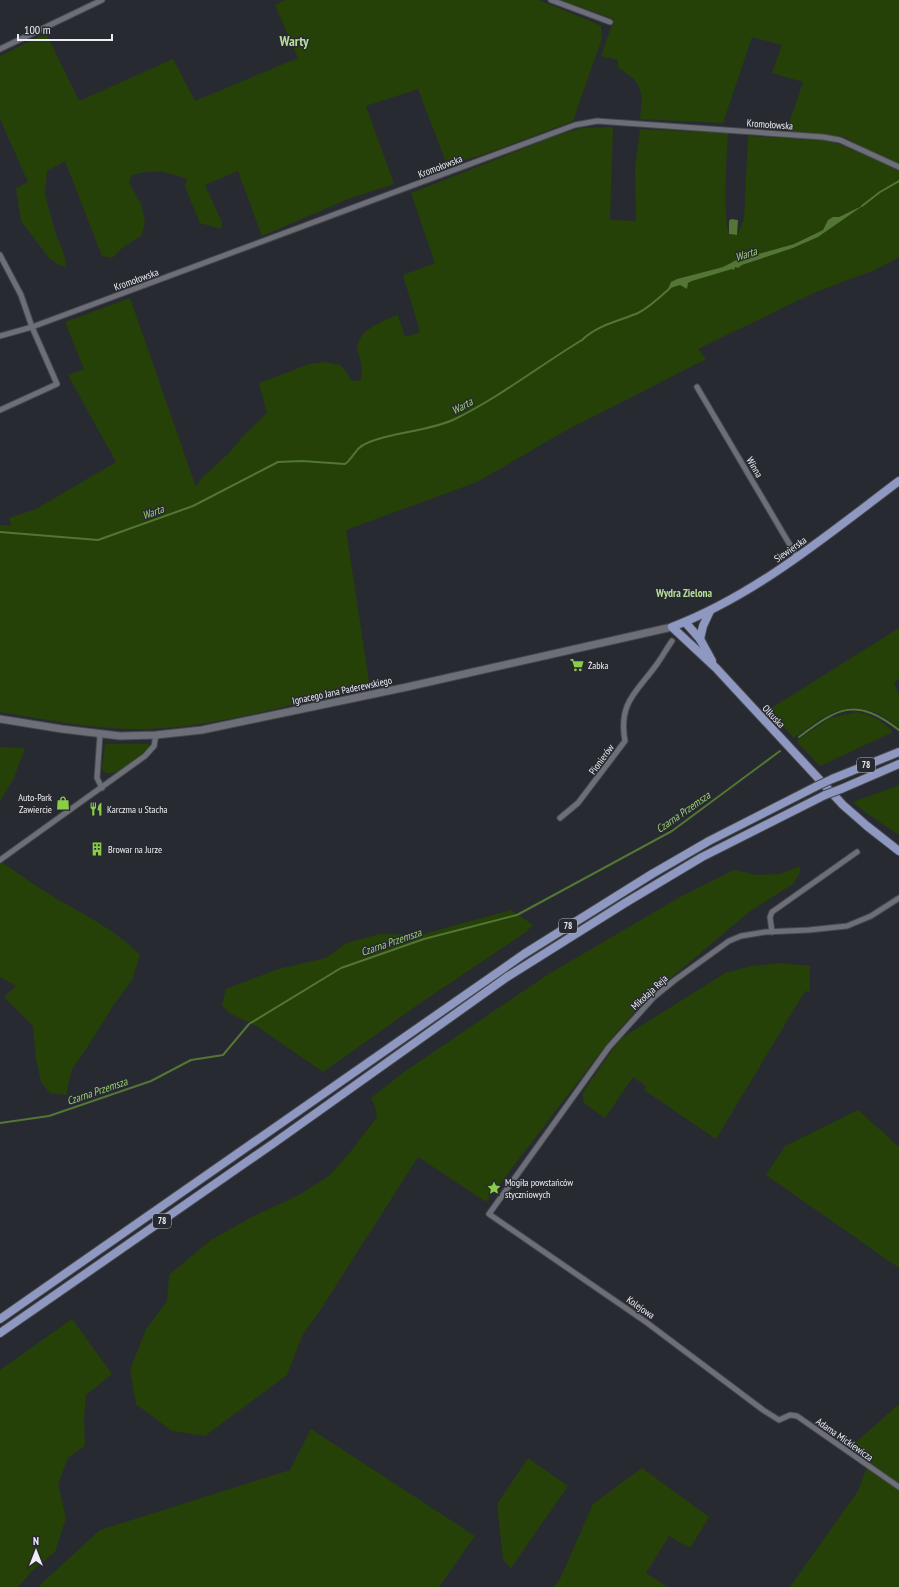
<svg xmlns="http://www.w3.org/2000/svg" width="899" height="1587" font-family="'PT Sans Narrow',sans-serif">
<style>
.green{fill:#254107;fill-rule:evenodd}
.water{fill:#537635}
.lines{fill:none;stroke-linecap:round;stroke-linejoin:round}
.stream{stroke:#537635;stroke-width:2}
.minor-casing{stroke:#46474d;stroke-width:7}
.secondary-casing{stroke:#46474d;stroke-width:9}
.primary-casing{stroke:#46474d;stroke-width:10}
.minor{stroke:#6c6f78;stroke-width:5}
.secondary{stroke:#6c6f78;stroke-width:7}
.primary{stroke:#8e98c1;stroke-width:8}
.primary-bridge-casing{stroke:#46474d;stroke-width:10;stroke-linecap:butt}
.primary-bridge{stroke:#8e98c1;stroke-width:8}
.labels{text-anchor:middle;stroke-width:3;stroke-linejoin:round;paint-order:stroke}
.shield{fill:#282a31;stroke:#b2b3b9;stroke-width:1}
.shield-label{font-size:9px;font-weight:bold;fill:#edeef3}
.street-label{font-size:10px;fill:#edeef3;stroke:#282a31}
.poi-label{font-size:10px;fill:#edeef3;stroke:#282a31;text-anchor:start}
.water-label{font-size:11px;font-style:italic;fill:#9dd075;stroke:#282a31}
.neighbourhood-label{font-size:11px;font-weight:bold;fill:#b8df9a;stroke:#282a31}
.district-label{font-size:14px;font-weight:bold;fill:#b8df9a;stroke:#282a31}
</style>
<rect width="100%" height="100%" fill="#282a31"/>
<g class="green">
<path d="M 285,0 L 539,0 C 559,9 581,16 601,26 L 602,38 L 573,121 L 485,154 L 447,165 L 418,89 L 366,106 L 394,184 L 348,199 L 262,236 L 238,171 L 205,185 L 222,222 L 221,229 L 200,223 L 185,187 L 187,179 C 164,171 155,169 132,175 L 129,182 L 141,204 L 145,222 L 141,236 L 122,248 L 112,258 L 102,256 L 65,161 L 47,171 L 45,194 L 55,232 L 64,254 L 66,267 L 59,265 L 49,258 L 21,221 L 16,188 L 28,182 L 0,119 L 0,56 L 46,33 L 79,101 L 173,59 L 195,101 L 298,58 L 275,5 Z"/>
<path d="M 561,0 L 899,0 L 899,164 L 861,147 L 847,138 L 840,136 L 786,132 L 803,82 L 772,73 L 782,45 L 752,37 L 723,123 L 640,119 L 642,96 L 639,87 L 635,80 L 618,67 L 618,60 L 601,56 L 614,19 Z"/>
<path d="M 613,127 L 610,220 L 636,221 L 635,168 L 640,129 L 728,133 C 727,150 722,225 730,235 L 737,235 L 744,220 L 748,136 L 824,140 L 839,144 L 899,170 L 899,257 L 875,270 L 816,292 L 698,349 L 706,359 L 565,431 L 477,482 L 346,530 L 370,688 C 296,701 223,727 147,729 C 97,730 49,720 0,712 L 0,525 L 11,526 L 9,518 L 36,509 L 116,462 L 68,375 L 84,369 L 65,322 L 130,298 L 196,487 L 200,480 L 230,452 L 244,435 L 267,413 L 259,383 L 309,364 L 324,362 L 341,365 L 352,381 L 361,380 C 362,373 362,365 360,358 C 359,355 357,352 357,349 C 357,330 384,320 398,315 L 405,337 L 420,332 L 403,275 L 435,263 L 411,193 L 558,135 L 582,128 ZM 862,206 L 818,237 L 793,248 L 742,265 L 738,268 L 734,267 L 692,281 L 688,283 L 687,288 L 680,285 L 668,289 L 677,279 L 723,267 L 744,256 L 752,257 L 758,254 L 794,244 L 823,230 L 828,220 L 839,217 Z"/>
<path d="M 899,628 L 899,679 L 894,683 L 899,695 L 899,728 C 892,724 886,717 879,714 C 844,698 821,718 794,738 L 768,710 Z"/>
<path d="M 857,712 C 872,715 883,721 893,732 L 820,766 L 796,741 L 830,718 Z"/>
<path d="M 105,744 L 149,744 L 149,747 C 141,754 108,786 102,768 Z"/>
<path d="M 0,747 L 25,748 L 14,778 L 0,801 Z"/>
<path d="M 899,785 L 899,835 L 865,812 L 853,802 Z"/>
<path d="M 0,861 C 18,873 35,886 54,897 C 84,915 115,929 140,955 L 132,980 L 113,1006 L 87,1048 L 72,1069 L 66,1095 L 50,1093 L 41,1082 L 36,1059 L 33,1026 L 4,997 L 16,986 L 0,977 Z"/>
<path d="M 800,866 L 800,872 L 793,884 L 749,912 L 647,998 L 610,1040 L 486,1202 L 418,1157 L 321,1309 L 303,1334 L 287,1375 L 205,1436 L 172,1431 L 136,1404 L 130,1370 L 146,1329 L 167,1301 L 169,1275 L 211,1240 L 250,1218 L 299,1195 L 329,1176 L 351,1151 L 377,1117 L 375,1106 L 371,1098 L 404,1072 L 547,975 L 680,897 L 734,870 L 757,875 L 780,874 Z"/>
<path d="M 511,910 L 533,925 L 526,932 L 422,1002 L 323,1072 L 258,1027 L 229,1013 L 222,1005 L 226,989 L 278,969 L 326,958 L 346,943 L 380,934 L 420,935 Z"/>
<path d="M 781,963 L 810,966 L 810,992 L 805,991 L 716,1139 L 644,1090 L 646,1086 L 633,1077 L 605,1118 L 584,1103 L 583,1099 L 583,1092 L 620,1039 L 725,973 L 752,966 Z"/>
<path d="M 858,1110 L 899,1147 L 899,1268 L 766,1175 L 785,1146 Z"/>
<path d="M 72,1319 L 112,1374 L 86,1395 L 84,1418 L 85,1446 L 68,1458 L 58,1484 L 66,1518 L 55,1552 L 35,1568 L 18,1587 L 0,1587 L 0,1370 Z"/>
<path d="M 899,1404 L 899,1587 L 790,1587 L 858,1491 L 870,1459 L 853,1445 Z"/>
<path d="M 311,1429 L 475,1536 L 439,1587 L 40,1587 L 40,1585 L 100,1530 L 290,1470 Z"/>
<path d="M 528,1458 L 568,1486 L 511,1568 L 503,1560 L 497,1504 Z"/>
<path d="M 642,1468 L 709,1517 L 690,1548 L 669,1536 L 646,1573 L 667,1587 L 554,1587 L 560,1579 L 593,1504 Z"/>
</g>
<g class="water">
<path d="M 864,205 L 818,237 L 793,248 L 742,265 L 738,268 L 735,267 L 734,270 L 732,269 L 692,281 L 688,283 L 687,289 L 680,285 L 668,289 L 671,282 L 677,279 L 723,267 L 744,256 L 752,257 L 758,254 L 794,244 L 823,230 L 828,220 L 833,217 L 839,217 Z"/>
<path d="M 731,219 L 738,220 L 737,235 L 729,234 L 729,221 Z"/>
</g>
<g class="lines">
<g class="stream">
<path d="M 862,206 L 880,192 L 899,181"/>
<path d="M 0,532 L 98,540 L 193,506 L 278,462 L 302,461 L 345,464 C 350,461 351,457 355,453 C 359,446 368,442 375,440 C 401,431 429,431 455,419 C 500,397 539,366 582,340 C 597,325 619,321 638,313 C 650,307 660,297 670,288"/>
<path d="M 799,737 C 839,707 856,697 899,730"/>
<path d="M 0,1123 L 49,1116 L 151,1081 L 191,1060 L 223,1055 L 249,1024 L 341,968 L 424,939 L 517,915 L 672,831 L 780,751"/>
</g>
<g class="minor-casing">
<g id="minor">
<path d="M 551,0 L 610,22"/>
<path d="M 0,49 L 102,0"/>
<path d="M 0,255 L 21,295 L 32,327 L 57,384 L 0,410"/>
<path d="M 0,336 L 32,327 L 575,125 L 597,121 L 823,137 L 840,140 L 899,167"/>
<path d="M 697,387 L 797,557"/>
<path d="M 100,735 L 97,778 L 102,788"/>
<path d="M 560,818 L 578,803 L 625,741 C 618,702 637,692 657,664 C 662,657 667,648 672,641"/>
<path d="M 0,860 L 145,756 L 154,746 L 156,735"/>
<path d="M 899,898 L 871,916 L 847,926 L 809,930 L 765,932 L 741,936 L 729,941 L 675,980 L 654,997 L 609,1047 L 489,1214 L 646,1322 L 763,1410 L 779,1420 L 790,1415 L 797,1416 L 899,1487"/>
<path d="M 772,932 L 770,917 L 772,912 L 857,852"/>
</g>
</g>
<g class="secondary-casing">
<path id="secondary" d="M 0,719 L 62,729 L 120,736 L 156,735 L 202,730 L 407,687 L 672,627"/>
</g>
<g class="primary-casing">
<g id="primary">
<path d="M 899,481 C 827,535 756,595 672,627 L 716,668 L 843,805 L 867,826 L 899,851"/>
<path d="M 685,622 L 700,639 L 712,661"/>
<path d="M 700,639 L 703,626 L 710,611"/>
<path d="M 832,779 L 899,752"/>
<path d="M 841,789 L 899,764"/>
<path d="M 0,1319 L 524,954 L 652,874 L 709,841 L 817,786"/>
<path d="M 0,1333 L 274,1143 L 507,977 L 625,903 L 702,857 L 825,795"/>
</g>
</g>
<use href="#minor" class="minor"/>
<use href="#secondary" class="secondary"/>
<use href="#primary" class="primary"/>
<g class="primary-bridge-casing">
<g id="primary-bridge">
<path d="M 817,786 L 832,779"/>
<path d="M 825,795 L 841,789"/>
</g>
</g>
<use href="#primary-bridge" class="primary-bridge"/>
</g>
<defs>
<g id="supermarket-bare" transform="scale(1.08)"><path d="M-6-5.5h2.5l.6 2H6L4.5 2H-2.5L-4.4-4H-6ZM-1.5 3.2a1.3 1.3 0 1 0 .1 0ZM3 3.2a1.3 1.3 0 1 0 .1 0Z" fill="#8ace48" stroke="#282a31" stroke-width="2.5" paint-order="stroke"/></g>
<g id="shop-bare" transform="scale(1.08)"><path d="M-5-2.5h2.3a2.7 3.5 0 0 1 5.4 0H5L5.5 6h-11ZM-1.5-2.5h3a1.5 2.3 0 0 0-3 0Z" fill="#8ace48" stroke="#282a31" stroke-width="2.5" paint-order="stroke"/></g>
<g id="restaurant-bare" transform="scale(1.08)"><path d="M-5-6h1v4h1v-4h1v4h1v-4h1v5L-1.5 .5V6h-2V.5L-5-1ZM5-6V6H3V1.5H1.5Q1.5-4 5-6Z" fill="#8ace48" stroke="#282a31" stroke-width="2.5" paint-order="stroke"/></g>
<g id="building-bare" transform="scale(1.08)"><path d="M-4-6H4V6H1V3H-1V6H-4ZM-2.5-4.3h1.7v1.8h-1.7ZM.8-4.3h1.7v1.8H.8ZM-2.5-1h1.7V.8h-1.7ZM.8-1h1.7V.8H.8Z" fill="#8ace48" stroke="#282a31" stroke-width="2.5" paint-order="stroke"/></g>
<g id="sight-bare" transform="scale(1.08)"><path d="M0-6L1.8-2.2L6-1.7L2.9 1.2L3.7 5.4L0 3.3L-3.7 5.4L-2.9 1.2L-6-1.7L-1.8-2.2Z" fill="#8ace48" stroke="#282a31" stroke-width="2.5" paint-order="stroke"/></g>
</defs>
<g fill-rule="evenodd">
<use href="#supermarket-bare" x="577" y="665"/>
<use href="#shop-bare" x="63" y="803"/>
<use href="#restaurant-bare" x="96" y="809"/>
<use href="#building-bare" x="97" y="849"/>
<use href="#sight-bare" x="494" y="1188"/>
</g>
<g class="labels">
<g class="shield">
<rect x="857" y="758" width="18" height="14" rx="3"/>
<rect x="559" y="919" width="18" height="14" rx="3"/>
<rect x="153" y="1214" width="18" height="14" rx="3"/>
</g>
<g class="shield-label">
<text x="866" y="768">78</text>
<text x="568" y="929">78</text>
<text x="162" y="1224">78</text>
</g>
<g class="street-label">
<text transform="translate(770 124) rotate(4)" y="4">Kromołowska</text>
<text transform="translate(440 166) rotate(-21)" y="4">Kromołowska</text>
<text transform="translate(136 279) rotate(-20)" y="4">Kromołowska</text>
<text transform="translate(755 467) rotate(60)" y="4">Winna</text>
<text transform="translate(790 549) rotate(-35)" y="4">Siewierska</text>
<text transform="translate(342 690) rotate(-12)" y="4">Ignacego Jana Paderewskiego</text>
<text transform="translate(774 716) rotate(47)" y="4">Olkuska</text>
<text transform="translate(601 759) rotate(-54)" y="4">Pionierów</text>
<text transform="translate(649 992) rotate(-43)" y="4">Mikołaja Reja</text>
<text transform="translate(641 1307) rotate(35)" y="4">Kolejowa</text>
<text transform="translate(845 1439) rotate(35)" y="4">Adama Mickiewicza</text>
</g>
<g class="poi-label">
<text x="588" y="669">Żabka</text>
<text x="52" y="801" text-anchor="end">Auto-Park<tspan x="52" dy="12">Zawiercie</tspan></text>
<text x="107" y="813">Karczma u Stacha</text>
<text x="108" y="853">Browar na Jurze</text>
<text x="505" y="1186">Mogiła powstańców<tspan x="505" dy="12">styczniowych</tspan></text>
</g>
<g class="water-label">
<text transform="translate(746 254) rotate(-18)" y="4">Warta</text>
<text transform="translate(462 406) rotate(-29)" y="4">Warta</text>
<text transform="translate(153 512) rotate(-20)" y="4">Warta</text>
<text transform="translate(683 812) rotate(-35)" y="4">Czarna Przemsza</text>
<text transform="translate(391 942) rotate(-19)" y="4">Czarna Przemsza</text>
<text transform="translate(97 1091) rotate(-19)" y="4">Czarna Przemsza</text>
</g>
<g class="neighbourhood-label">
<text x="684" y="597">Wydra Zielona</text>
</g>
<g class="district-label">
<text x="294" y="46">Warty</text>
</g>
</g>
<g transform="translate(36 1551)" stroke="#282a31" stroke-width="3" paint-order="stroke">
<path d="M0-3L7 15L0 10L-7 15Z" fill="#edeef3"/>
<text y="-6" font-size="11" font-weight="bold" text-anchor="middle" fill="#edeef3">N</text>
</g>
<path d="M18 34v6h94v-6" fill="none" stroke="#edeef3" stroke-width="2"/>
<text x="24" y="34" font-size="12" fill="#edeef3" stroke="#282a31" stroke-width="3" paint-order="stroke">100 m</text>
</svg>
